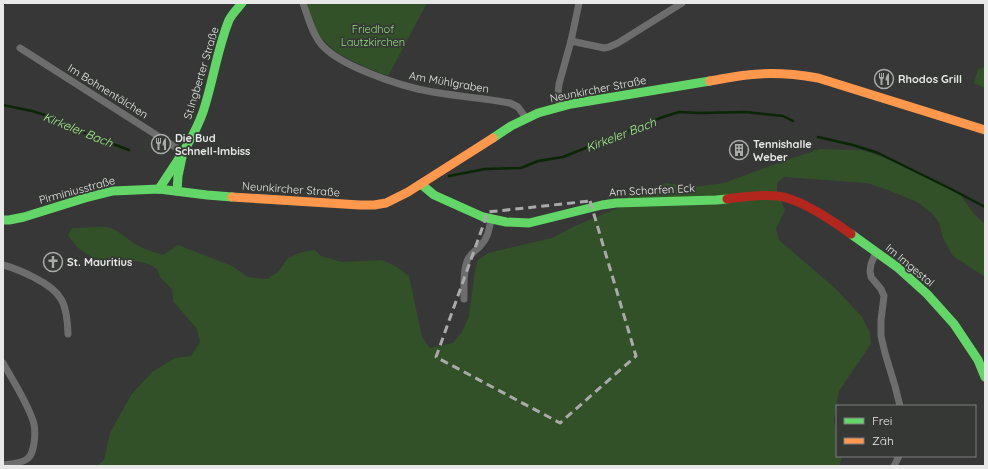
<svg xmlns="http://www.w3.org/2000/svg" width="988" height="469" font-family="Quicksand,sans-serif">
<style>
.green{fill:#325129}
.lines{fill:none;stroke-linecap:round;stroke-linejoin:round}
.stream{stroke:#0a2605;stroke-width:2.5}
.street{stroke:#6c6d6c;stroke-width:7}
.fast{stroke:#63d668;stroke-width:9}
.slow{stroke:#ff974d;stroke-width:9}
.jam{stroke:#b3261e;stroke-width:9}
.marked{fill:none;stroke:#a9aaa9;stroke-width:3;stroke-dasharray:8 5;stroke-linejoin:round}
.labels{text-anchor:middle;stroke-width:3.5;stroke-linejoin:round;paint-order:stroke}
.park-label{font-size:11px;fill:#90df7a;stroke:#353835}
.street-label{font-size:11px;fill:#e7e8e7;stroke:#353835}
.poi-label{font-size:11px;font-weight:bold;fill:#e7e8e7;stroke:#353835;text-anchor:start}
.water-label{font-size:12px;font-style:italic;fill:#a0ef8a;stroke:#353835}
</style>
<rect width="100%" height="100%" fill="#363736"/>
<g class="green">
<path d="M 306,3 L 427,3 L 388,76 C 366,67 336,57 321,37 C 314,28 310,14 306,3 Z"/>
<path d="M 985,67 L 985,88 L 974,83 L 978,69 Z"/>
<path d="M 820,149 L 862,150 L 900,163 L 959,193 L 974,214 L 985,224 L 985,277 L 953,256 L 943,238 L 939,223 L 932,213 L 917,202 L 888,190 L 867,183 L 784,177 L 777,183 L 777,191 L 785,210 L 776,229 L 779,240 L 836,289 L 862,317 L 870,333 L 871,344 L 839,391 L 834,420 L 837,438 L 837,456 L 843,456 L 839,466 L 97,466 L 104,460 L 110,433 L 131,395 L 152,372 L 175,358 L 191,356 L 200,342 L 197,329 L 173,301 L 172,289 L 160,277 L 157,269 L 148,264 L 137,261 L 103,262 L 91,257 L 77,247 L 68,235 L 72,228 C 83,228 95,226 106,227 C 119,229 128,241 139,246 C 146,250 155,252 163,255 L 178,245 L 232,266 L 248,277 L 267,279 L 278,272 L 288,258 L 302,252 L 315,250 L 321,256 L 342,262 L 382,260 L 397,267 L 409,276 L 422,337 L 430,348 L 453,343 L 462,332 L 469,316 L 475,270 L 478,260 L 488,253 L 552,238 L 575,226 L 620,207 L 630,194 L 666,183 L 694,187 L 724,183 L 778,163 Z"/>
</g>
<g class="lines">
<g class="stream">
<path d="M 3,4 L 5,3"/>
<path d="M 3,105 L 32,111 L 52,117 L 89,135 L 129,150"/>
<path d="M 818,137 L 853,145 L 878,153 L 951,189 L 985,207"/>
<path d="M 449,176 L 485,169 L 521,168 L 538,161 L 563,157 L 663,117 L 679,112 L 699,113 L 746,112 L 783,116 L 793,121"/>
</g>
<g class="street">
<path d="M 303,3 C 308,17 312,33 321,44 C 330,55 344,62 357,68 C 375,76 394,83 414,88 C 445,96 479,97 510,103 L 518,107 L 526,118"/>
<path d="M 571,41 L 604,48 L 609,47 L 618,43 L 682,3"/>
<path d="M 20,48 L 183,152"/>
<path d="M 560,107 L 558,94 L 559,84 L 571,41 L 579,3"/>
<path d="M 876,252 L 871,264 L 870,271 L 871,277 L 881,289 L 884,296 L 881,320 L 881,336 L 885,353 L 895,386 L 900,406"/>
<path d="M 3,265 C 14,268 24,272 35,278 C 63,292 67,304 68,334"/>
<path d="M 464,299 C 464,287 463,269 468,259 C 471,253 477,250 481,245 C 488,238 489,229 491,220"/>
<path d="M 3,363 C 13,381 29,405 34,424 C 35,430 35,437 34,443 C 33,449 32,456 27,459 C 20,464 11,464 3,465"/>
<path d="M 894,466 L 899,456"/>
</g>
<g class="fast">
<path d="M 493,138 L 511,126 L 538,113 L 571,104 L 710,81"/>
<path d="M 421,184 L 434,195 L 483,217 L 506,222 L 529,223 L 602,205 L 616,203 L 716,200 L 727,199"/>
<path d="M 159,189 C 175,164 193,140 203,112 C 213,82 217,50 229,20 C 232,14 238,8 242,3"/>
<path d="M 177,191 L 178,176 L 182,157"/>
<path d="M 3,220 L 9,220 L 24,217 L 85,198 L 113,191 L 159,189 L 207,195 L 232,197"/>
<path d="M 851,234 L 897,267 L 927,294 L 954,324 L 978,360 L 985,377"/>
</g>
<g class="slow">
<path d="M 710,81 C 723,79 735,76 747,75 C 771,72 795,74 818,78 L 985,130"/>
<path d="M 232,197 L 360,205 L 374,205 L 386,203 L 408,192 L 493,138"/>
</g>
<path class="jam" d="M 727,199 C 743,197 760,194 777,196 C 799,198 833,221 851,234"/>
</g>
<path class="marked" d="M 590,201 L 636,356 L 560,423 L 436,357 L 488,212 Z"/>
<defs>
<g id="restaurant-ring" transform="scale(1)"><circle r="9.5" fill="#353835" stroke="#a9aaa9" stroke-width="1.5"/><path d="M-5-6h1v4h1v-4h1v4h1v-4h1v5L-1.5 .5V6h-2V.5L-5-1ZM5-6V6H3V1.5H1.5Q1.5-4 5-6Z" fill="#a9aaa9"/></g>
<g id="building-ring" transform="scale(1)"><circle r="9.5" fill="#353835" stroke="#a9aaa9" stroke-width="1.5"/><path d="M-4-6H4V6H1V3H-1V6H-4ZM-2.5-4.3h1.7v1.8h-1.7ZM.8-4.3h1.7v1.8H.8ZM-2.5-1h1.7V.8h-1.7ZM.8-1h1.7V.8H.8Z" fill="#a9aaa9"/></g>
<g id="church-ring" transform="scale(1)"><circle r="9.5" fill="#353835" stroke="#a9aaa9" stroke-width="1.5"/><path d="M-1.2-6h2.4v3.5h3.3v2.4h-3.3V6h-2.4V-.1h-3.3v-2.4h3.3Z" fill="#a9aaa9"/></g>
</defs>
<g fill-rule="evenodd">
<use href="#restaurant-ring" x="884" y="79"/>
<use href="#restaurant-ring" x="161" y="144"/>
<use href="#building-ring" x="739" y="150"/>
<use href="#church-ring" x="53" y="262"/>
</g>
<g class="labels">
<g class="park-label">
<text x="373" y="33">Friedhof<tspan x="373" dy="13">Lautzkirchen</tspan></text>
</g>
<g class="street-label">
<text transform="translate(201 73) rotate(-73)" y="4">St.Ingberter Straße</text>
<text transform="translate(449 82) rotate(10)" y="4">Am Mühlgraben</text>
<text transform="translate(598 89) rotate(-11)" y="4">Neunkircher Straße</text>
<text transform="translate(108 91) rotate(32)" y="4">Im Bohnentälchen</text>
<text transform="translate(291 189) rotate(4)" y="4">Neunkircher Straße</text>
<text transform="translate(77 190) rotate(-15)" y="4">Pirminiusstraße</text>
<text transform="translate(652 190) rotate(-3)" y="4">Am Scharfen Eck</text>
<text transform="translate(910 265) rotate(40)" y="4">Im Imgestal</text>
</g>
<g class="poi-label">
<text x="898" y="83">Rhodos Grill</text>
<text x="175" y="142">Die Bud<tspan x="175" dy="13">Schnell-Imbiss</tspan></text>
<text x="753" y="148">Tennishalle<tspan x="753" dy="13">Weber</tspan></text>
<text x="67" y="266">St. Mauritius</text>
</g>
<g class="water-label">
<text transform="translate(78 130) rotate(22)" y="4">Kirkeler Bach</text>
<text transform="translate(621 135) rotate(-21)" y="4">Kirkeler Bach</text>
</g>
</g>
<rect width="988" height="469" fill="none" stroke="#e7e8e7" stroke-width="8"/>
<rect x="836" y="405" width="140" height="52" fill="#353835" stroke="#7c7e7c"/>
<rect x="844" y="418" width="20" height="6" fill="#63d668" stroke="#7c7e7c"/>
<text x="872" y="425" font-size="12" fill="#e7e8e7">Frei</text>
<rect x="844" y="438" width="20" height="6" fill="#ff974d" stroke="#7c7e7c"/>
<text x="872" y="445" font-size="12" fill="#e7e8e7">Zäh</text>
</svg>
